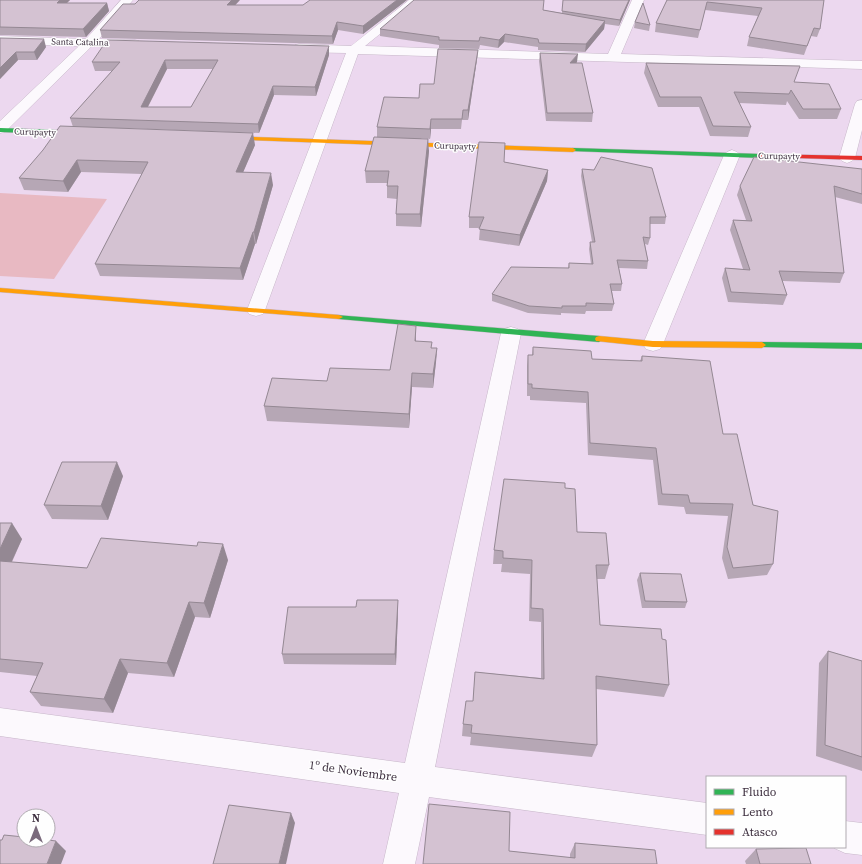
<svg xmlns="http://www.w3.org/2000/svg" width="862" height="864" font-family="'Source Serif 4',serif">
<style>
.green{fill:#e8b9c2}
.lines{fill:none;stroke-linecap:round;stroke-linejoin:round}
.street-casing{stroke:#c7b7c9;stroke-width:1}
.fast-casing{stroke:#c7b7c9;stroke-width:1}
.slow-casing{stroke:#c7b7c9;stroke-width:1}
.jam-casing{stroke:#c7b7c9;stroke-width:1}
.street{fill:#fcf9fd;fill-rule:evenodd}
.fast{fill:#30b455;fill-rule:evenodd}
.slow{fill:#ff9f0a;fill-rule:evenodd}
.jam{fill:#e5322d;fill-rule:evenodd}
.wall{fill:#b6a7b5;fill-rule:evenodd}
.shaded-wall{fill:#948893}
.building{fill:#d4c2d2;stroke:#948893;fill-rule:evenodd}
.labels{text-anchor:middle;stroke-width:3;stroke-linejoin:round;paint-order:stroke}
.far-street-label{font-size:9px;fill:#3c2e3e;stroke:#fefefe}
.near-street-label{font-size:12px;fill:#3c2e3e;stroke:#fefefe}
</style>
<rect width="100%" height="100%" fill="#ecd8ef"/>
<path class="green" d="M 0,193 L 107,199 L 54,279 L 0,276 Z"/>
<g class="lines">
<g class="street-casing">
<g id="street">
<path d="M 121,0 L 133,0 L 99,39 L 135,40 L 139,41 L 141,44 L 139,47 L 92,46 L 5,132 L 0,133 L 0,121 L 79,46 L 0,44 L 0,36 L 86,39 Z"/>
<path d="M 409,0 L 422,0 L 365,46 L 608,54 L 632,0 L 644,0 L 621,54 L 862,61 L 862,69 L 358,54 L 265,310 L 263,314 L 256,316 L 249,314 L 247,310 L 346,53 L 299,52 L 295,51 L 293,48 L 295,45 L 299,44 L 351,46 Z"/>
<path d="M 862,100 L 862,130 L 855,158 L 852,161 L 847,163 L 842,161 L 839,158 L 855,104 L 857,101 Z"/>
<path d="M 732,150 L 737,152 L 740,155 L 663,344 L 660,349 L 653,351 L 646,349 L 643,344 L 724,155 L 727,152 Z"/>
<path d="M 511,327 L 518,329 L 521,333 L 435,767 L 707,803 L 707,835 L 429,797 L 415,864 L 383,864 L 399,793 L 0,736 L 0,708 L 405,763 L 501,333 L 504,329 Z"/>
<path d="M 845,821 L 862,823 L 862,855 L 845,853 L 834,848 L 833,847 L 845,847 Z"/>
</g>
</g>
<g class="fast-casing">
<g id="fast">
<path d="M 0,128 L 85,131 L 88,133 L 85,135 L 0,132 Z"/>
<path d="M 573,148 L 761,154 L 764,156 L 761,158 L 571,151 L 570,150 Z"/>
<path d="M 336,315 L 599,336 L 603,339 L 599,342 L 339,319 L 335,317 Z"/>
<path d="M 762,342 L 862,343 L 862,349 L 759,347 L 758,345 L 759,343 Z"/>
</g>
</g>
<g class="slow-casing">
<g id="slow">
<path d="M 224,136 L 573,148 L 576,150 L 573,152 L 222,139 L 221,138 Z"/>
<path d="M 0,288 L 339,315 L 343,317 L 339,319 L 0,292 Z"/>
<path d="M 599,336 L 653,341 L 762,342 L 766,345 L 762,348 L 653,347 L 596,341 L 595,339 L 596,337 Z"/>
</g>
</g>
<g class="jam-casing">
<path id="jam" d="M 761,154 L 862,156 L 862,160 L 759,157 L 759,155 Z"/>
</g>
<use href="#street" class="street"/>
<use href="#fast" class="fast"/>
<use href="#slow" class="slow"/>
<use href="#jam" class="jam"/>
</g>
<g class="wall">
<path d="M 0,0 L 70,0 L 67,3 L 107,3 L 109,11 L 86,37 L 0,35 Z"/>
<path d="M 407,0 L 363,34 L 338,30 L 333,44 L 102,38 L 100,30 L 236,5 L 303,5 Z"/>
<path d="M 563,0 L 630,0 L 619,26 L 605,24 L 604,29 L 585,52 L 538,50 L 538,47 L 504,42 L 498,48 L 480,45 L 479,49 L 439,48 L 439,45 L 380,36 L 380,29 L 543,10 L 562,13 Z"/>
<path d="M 667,0 L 824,0 L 820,29 L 817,37 L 811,36 L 804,55 L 747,46 L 749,37 L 758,16 L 705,10 L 698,38 L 655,32 L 656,23 Z"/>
<path d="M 635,22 L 650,25 L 649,31 L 634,28 Z"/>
<path d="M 0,38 L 46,47 L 37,60 L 18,60 L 0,79 Z"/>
<path d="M 478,50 L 477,59 L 468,120 L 462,120 L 461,129 L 431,129 L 430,139 L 421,138 L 429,151 L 421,227 L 396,226 L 396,214 L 397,199 L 387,198 L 387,183 L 366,183 L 365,171 L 377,137 L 377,127 L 419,98 L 434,84 Z"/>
<path d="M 540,53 L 577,62 L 576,63 L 593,113 L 592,122 L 546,121 L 539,61 Z"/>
<path d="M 329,55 L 316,96 L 274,95 L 259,133 L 121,128 L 255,145 L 243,172 L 273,185 L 256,244 L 255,244 L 243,280 L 100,276 L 95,264 L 142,174 L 81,172 L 68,192 L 24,190 L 19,178 L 73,127 L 70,118 L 112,71 L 95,71 L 92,62 ZM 167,69 L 213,69 L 191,107 L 148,107 Z"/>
<path d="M 646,63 L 794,83 L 841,109 L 837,119 L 799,119 L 787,101 L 786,105 L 739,103 L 751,127 L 748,137 L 710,136 L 699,107 L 658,107 L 644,73 Z"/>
<path d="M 504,162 L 548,170 L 547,181 L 519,246 L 479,240 L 480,228 L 469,228 L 469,217 Z"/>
<path d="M 582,169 L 666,217 L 665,224 L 650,224 L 650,238 L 648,245 L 645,244 L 648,261 L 647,269 L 619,268 L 622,284 L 621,291 L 612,291 L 614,304 L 612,311 L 586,311 L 585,314 L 561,313 L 561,315 L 528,313 L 492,301 L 492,294 L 568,268 L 569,263 L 591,264 L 589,249 L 590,242 L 592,242 L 581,176 Z"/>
<path d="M 862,169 L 862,204 L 835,197 L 844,273 L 840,283 L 782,281 L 787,295 L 783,305 L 728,302 L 722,278 L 725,268 L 743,269 L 730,230 L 733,220 L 746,220 L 737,195 L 740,186 Z"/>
<path d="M 416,341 L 432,348 L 437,348 L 436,362 L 433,388 L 412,387 L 409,428 L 267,421 L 264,406 L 327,381 L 390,370 Z"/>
<path d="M 533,347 L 592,359 L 640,361 L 642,356 L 723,434 L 753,505 L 773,564 L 767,575 L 728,579 L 722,558 L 728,516 L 686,514 L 684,507 L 658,505 L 653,460 L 588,455 L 586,403 L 530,400 L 530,396 L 527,396 L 527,366 L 528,355 L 532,355 Z"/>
<path d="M 123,476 L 108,520 L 52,519 L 44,505 Z"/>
<path d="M 565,488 L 577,532 L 609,565 L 605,579 L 597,579 L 600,625 L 669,685 L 664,697 L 596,689 L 597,745 L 592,757 L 470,745 L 471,737 L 462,736 L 463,724 L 473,701 L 475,672 L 541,678 L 541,622 L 529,621 L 530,574 L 501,572 L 502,564 L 493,564 L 494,550 Z"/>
<path d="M 0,523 L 22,539 L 12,562 L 87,568 L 228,560 L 210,618 L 195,617 L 174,677 L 128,673 L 113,713 L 41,706 L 30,692 L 37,676 L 0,672 Z"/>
<path d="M 640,573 L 687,602 L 685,608 L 642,608 L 637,580 Z"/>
<path d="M 356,607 L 398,610 L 396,665 L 284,664 L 282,654 Z"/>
<path d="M 828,651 L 862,661 L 862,771 L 816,756 L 819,663 Z"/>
<path d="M 575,843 L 657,864 L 423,864 L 509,851 L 570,858 L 570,854 Z"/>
<path d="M 756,849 L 811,864 L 746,864 L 745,861 Z"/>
</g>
<g class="shaded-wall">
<path d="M 60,0 L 70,0 L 59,10 L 57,3 Z"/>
<path d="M 232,0 L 240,0 L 229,12 L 227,5 Z"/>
<path d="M 397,0 L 407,0 L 363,34 L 363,26 Z"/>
<path d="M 629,0 L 630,0 L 619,26 L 620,20 Z"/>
<path d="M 107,3 L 109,11 L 86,37 L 83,29 Z"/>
<path d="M 605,21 L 604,29 L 585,52 L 586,44 Z"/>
<path d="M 337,22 L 338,30 L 333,44 L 332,36 Z"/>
<path d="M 505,34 L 504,42 L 498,48 L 499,40 Z"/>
<path d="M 44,39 L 46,47 L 37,60 L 34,52 Z"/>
<path d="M 329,46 L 329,55 L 316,96 L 315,87 Z"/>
<path d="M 478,50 L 477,59 L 468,120 L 468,110 Z"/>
<path d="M 16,52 L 18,60 L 0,79 L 0,68 Z"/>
<path d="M 578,54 L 577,62 L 569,71 L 570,63 Z"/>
<path d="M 165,60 L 167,69 L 143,116 L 141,107 Z"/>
<path d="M 273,86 L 274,95 L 259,133 L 258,124 Z"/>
<path d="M 431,119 L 431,129 L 430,139 L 430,129 Z"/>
<path d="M 253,133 L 255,145 L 238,184 L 236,172 Z"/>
<path d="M 428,139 L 429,151 L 421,227 L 420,214 Z"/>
<path d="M 77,160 L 81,172 L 68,192 L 63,181 Z"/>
<path d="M 548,170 L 547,181 L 519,246 L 520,235 Z"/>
<path d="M 271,173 L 273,185 L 256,244 L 254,232 Z"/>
<path d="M 253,232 L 255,244 L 243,280 L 240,268 Z"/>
<path d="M 416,326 L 416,340 L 415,355 L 415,341 Z"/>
<path d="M 437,348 L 436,362 L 433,388 L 433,374 Z"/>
<path d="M 412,373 L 412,387 L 409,428 L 409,414 Z"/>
<path d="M 117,462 L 123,476 L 108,520 L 101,506 Z"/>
<path d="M 12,523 L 22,539 L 5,576 L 0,568 L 0,549 Z"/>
<path d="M 223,544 L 228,560 L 210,618 L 204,603 Z"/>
<path d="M 398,600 L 398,610 L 396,665 L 395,654 Z"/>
<path d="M 189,602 L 195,617 L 174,677 L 167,663 Z"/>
<path d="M 120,659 L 128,673 L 113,713 L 104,699 Z"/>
<path d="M 291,813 L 295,823 L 286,864 L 279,864 Z"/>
<path d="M 56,841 L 66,851 L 61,864 L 47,864 Z"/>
</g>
<g class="building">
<path d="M 0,0 L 60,0 L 57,3 L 107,3 L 83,29 L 0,27 Z"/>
<path d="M 139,0 L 232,0 L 227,5 L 303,5 L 310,0 L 397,0 L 363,26 L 337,22 L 332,36 L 100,30 L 123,4 L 135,4 Z"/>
<path d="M 414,0 L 544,0 L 543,10 L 605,21 L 586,44 L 539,43 L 538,39 L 505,34 L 499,40 L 480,37 L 479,41 L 439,40 L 439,37 L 380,29 Z"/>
<path d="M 563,0 L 629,0 L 620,20 L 562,11 Z"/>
<path d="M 667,0 L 824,0 L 820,29 L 814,28 L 807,46 L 749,37 L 762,8 L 707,2 L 700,30 L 656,23 Z"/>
<path d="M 643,3 L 650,25 L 635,22 Z"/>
<path d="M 0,38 L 44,39 L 34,52 L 16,52 L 0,68 Z"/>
<path d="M 107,40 L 329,46 L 315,87 L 273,86 L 258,124 L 70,118 L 120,62 L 92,62 ZM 165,60 L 218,60 L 191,107 L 141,107 Z"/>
<path d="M 438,49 L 478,50 L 468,110 L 463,110 L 462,119 L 431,119 L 430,129 L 377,127 L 384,97 L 419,98 L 420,84 L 434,84 Z"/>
<path d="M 540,53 L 578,54 L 570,63 L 582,63 L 593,113 L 547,113 Z"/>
<path d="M 646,63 L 800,66 L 794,82 L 829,84 L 841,109 L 803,109 L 791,90 L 789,94 L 734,92 L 751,127 L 713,126 L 701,97 L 660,97 Z"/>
<path d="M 60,126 L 253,133 L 236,172 L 271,173 L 254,232 L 253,232 L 240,268 L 95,264 L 148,162 L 77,160 L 63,181 L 19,178 L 43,150 Z"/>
<path d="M 374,137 L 428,139 L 420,214 L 396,214 L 398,186 L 387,186 L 389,171 L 365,171 Z"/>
<path d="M 479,142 L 505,143 L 504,162 L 548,170 L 520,235 L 479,229 L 484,217 L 469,217 Z"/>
<path d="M 601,157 L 652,168 L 666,217 L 650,217 L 650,238 L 643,237 L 648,261 L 617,260 L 622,284 L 610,284 L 614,304 L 586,303 L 586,306 L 562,306 L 562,308 L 529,306 L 492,294 L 511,267 L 569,268 L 569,263 L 593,264 L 590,242 L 595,242 L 582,169 L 594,170 Z"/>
<path d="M 754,157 L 862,169 L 862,194 L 834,186 L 844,273 L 779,271 L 787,295 L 731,292 L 725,268 L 750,270 L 733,220 L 752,221 L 740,186 Z"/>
<path d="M 398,324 L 416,326 L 415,341 L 432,342 L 431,348 L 437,348 L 433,374 L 412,373 L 409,414 L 264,406 L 272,378 L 327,381 L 330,368 L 390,370 Z"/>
<path d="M 533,347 L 591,351 L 592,359 L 642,361 L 642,356 L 710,361 L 723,434 L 737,434 L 753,505 L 778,511 L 773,564 L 733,568 L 727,547 L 733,504 L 690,503 L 688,495 L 662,494 L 656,448 L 590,443 L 588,392 L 532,388 L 532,384 L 528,384 L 528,355 L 533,355 Z"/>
<path d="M 62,462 L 117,462 L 101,506 L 44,505 Z"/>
<path d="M 504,479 L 565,483 L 565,488 L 575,489 L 577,532 L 606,533 L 609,565 L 596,565 L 600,625 L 661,629 L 662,639 L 666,640 L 669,685 L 596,676 L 597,745 L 471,733 L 472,725 L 463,724 L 466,701 L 473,701 L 475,672 L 544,679 L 543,609 L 531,608 L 532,560 L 503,558 L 503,551 L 494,550 Z"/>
<path d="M 0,523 L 12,523 L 0,549 Z"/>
<path d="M 101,538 L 197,546 L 198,542 L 223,544 L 204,603 L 189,602 L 167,663 L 120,659 L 104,699 L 30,692 L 43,663 L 0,659 L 0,561 L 87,568 Z"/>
<path d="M 640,573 L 681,574 L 687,602 L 645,601 Z"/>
<path d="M 357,600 L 398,600 L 395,654 L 282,654 L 288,607 L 356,607 Z"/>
<path d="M 828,651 L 862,661 L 862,757 L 825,745 Z"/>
<path d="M 429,804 L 510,812 L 509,851 L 575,858 L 575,843 L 655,850 L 657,864 L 423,864 Z"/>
<path d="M 229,805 L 291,813 L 279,864 L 213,864 Z"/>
<path d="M 4,835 L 24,837 L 24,840 L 48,840 L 56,841 L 47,864 L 0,864 L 0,840 L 2,840 Z"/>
<path d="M 806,848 L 811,864 L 760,864 L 756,849 Z"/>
</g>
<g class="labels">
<g class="far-street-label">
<text transform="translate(80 42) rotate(1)" y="3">Santa Catalina</text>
<text transform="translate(35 132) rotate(2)" y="3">Curupayty</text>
<text transform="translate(455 146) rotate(2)" y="3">Curupayty</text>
<text transform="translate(779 156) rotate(1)" y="3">Curupayty</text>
</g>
<g class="near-street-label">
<text transform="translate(353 771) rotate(8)" y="4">1º de Noviembre</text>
</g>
</g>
<rect x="706" y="776" width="140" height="72" fill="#fefefe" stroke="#b0abb1"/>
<rect x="714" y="789" width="20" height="6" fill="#30b455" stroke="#b0abb1"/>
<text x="742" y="796" font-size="12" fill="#3c2e3e">Fluido</text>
<rect x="714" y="809" width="20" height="6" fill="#ff9f0a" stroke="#b0abb1"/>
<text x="742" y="816" font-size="12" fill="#3c2e3e">Lento</text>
<rect x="714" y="829" width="20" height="6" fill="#e5322d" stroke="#b0abb1"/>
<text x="742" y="836" font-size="12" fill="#3c2e3e">Atasco</text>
<g transform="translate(36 828)"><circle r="19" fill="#fefefe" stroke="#b0abb1"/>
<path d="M0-3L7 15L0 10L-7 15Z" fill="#7a6a7c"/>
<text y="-6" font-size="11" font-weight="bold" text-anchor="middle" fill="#3c2e3e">N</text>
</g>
</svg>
